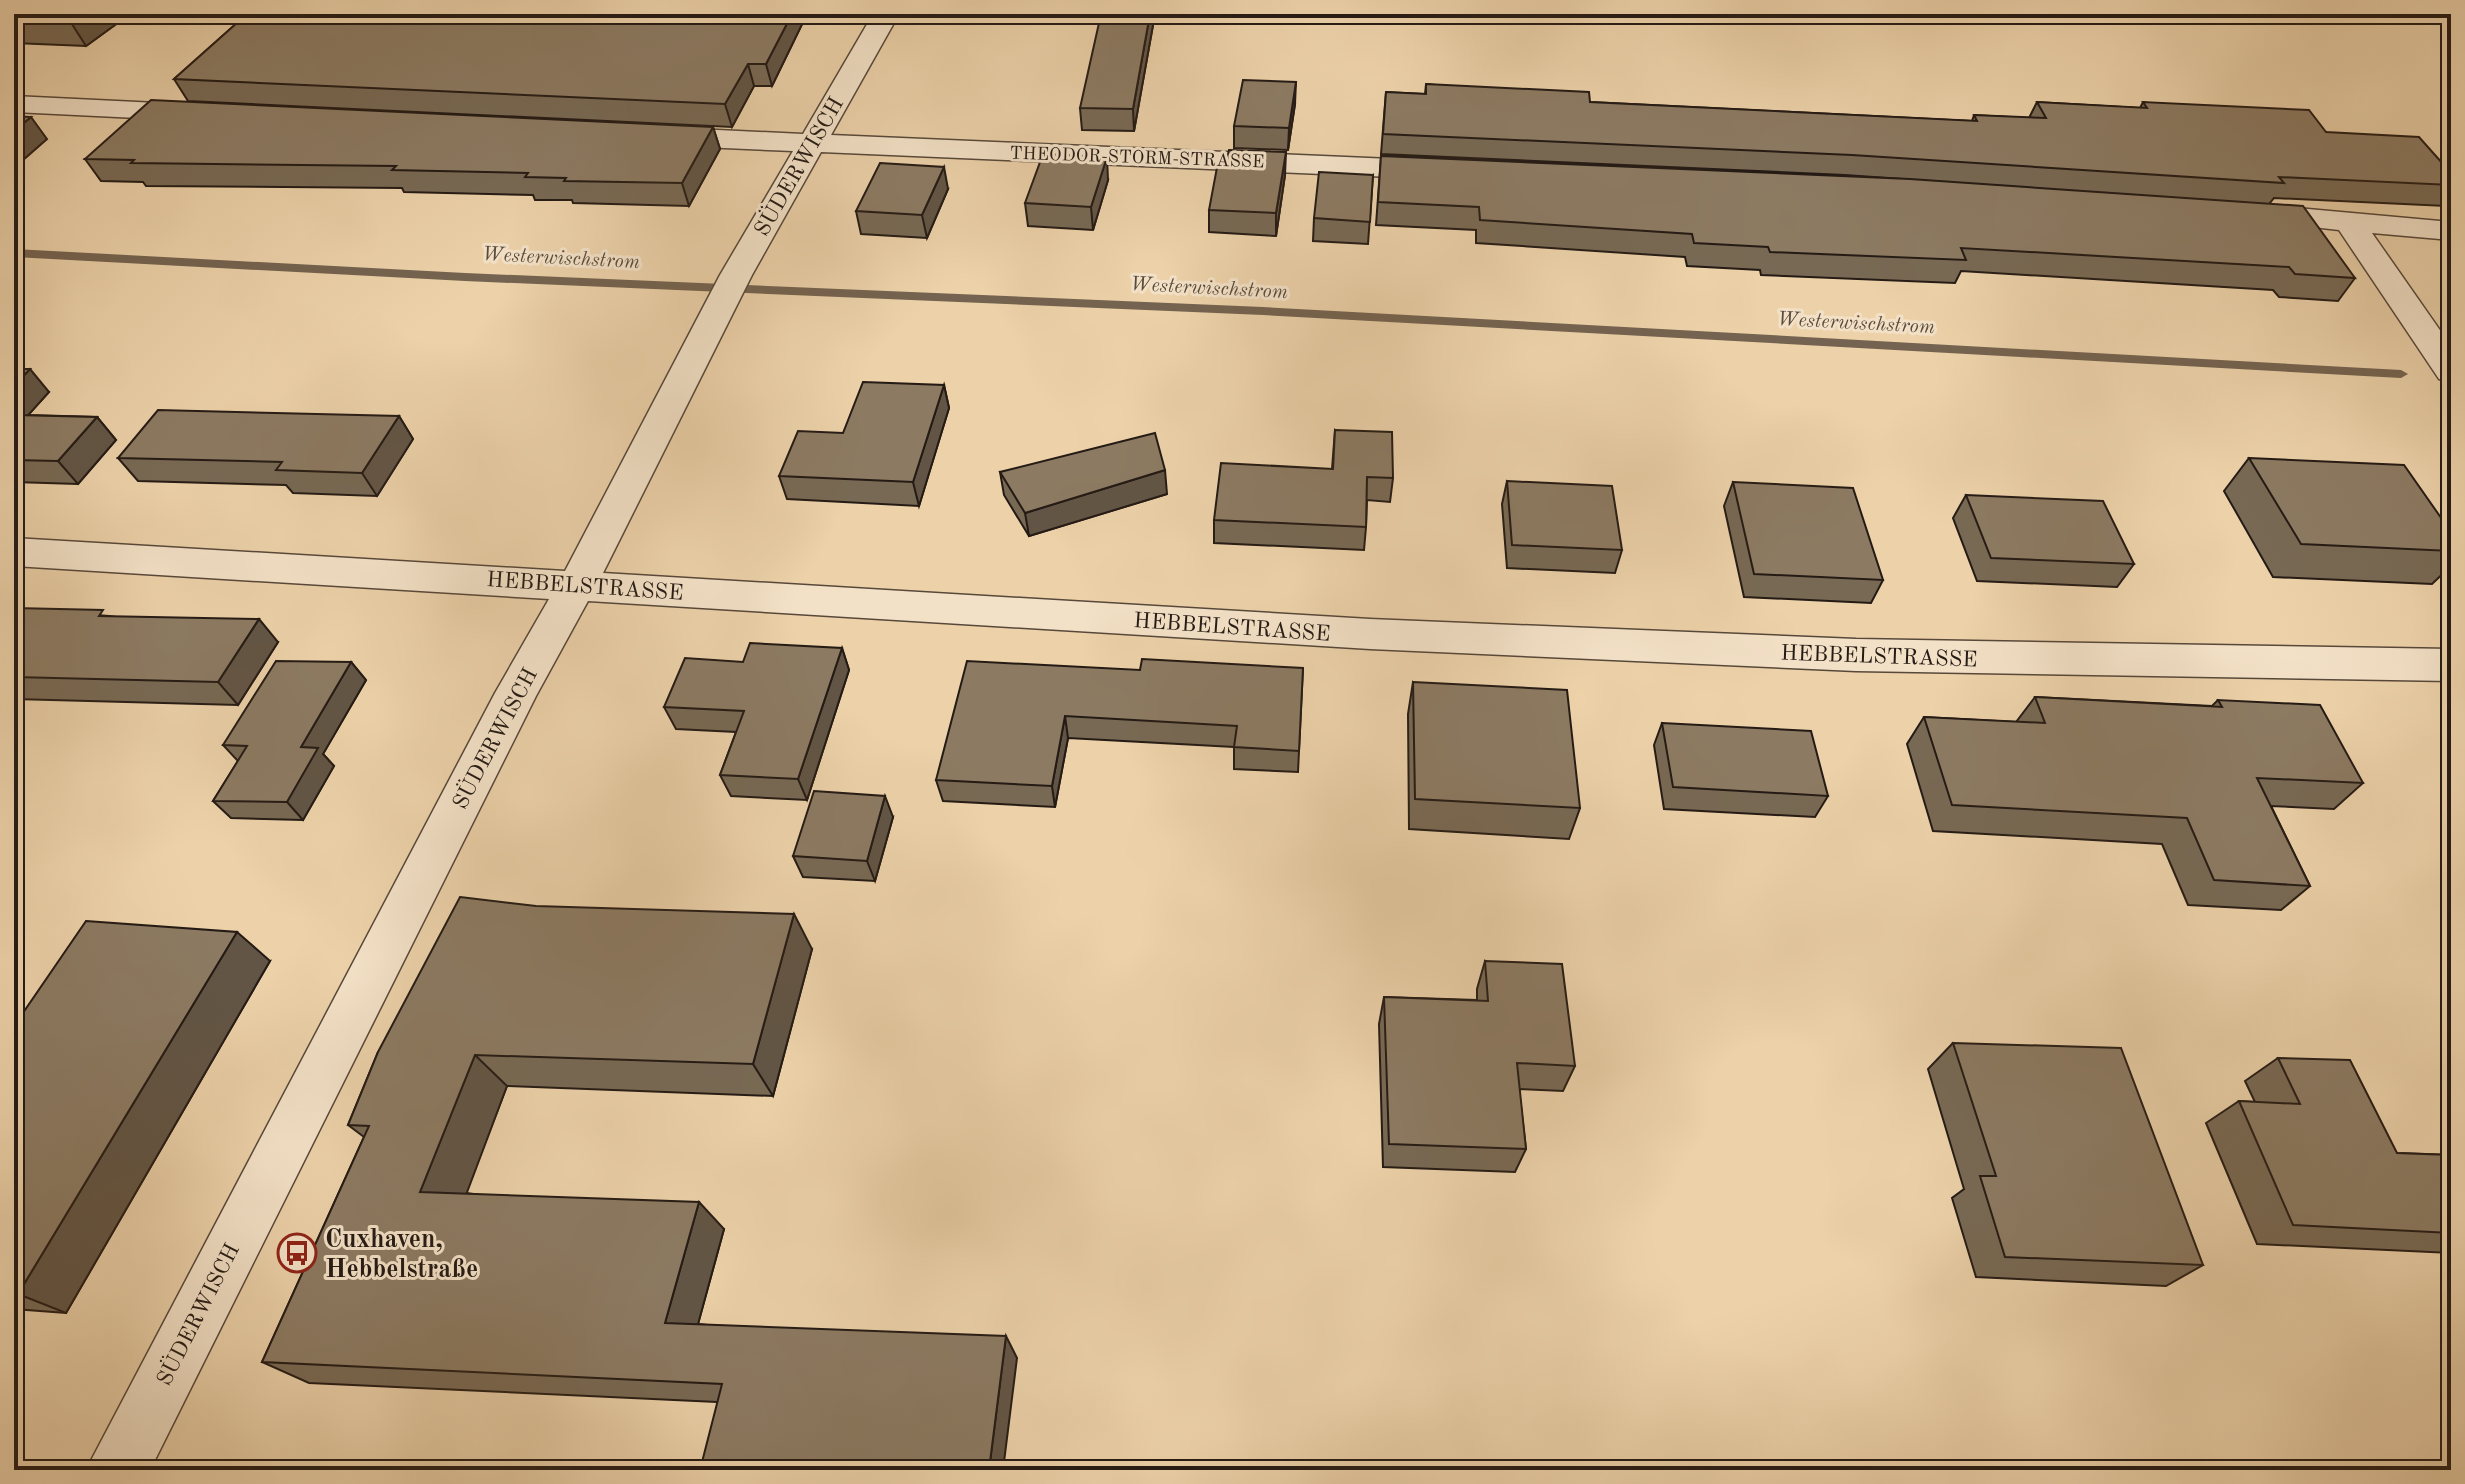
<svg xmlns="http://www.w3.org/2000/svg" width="2465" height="1484" font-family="'Old Standard TT',serif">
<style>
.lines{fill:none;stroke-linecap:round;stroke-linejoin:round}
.stream{fill:#746350;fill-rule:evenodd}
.minor-casing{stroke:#57483a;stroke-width:3}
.minor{fill:#f3e1c7;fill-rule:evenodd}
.wall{fill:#786954;stroke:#251b15;stroke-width:2}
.shaded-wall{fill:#625545;stroke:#251b15;stroke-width:2}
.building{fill:#8c7a62;stroke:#251b15;stroke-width:2}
.labels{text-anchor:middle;stroke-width:6;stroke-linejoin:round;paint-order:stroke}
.far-street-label{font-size:18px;fill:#251b15;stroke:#f3e1c7}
.far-water-label{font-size:20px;font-style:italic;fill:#594b3c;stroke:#f3e1c7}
.street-label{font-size:22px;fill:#251b15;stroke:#f3e1c7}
.near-poi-label{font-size:26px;font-weight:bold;fill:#251b15;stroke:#f3e1c7;text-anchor:start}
</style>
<rect width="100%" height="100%" fill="#ecd1a9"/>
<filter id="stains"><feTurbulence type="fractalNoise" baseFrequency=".0025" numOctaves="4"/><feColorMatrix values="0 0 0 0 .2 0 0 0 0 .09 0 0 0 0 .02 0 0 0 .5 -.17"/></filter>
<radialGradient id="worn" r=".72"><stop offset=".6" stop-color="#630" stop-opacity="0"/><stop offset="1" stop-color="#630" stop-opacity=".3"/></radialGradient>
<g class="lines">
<path class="stream" d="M 14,249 L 465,273 L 1263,307 L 2401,370 L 2408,374 L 2401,378 L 1263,315 L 465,281 L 14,257 Z"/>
<g class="minor-casing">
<g id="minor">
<path d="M 873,14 L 899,14 L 831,135 L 1438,161 L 1448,164 L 1453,170 L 1448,176 L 1438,179 L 821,152 L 752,275 L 603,573 L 1370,619 L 1856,639 L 2451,649 L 2451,681 L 1856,671 L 1370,649 L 588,601 L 536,696 L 150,1470 L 86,1470 L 495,693 L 549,599 L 14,566 L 14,538 L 565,571 L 720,275 L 793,151 L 656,145 L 646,142 L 642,136 L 646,130 L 656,127 L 803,134 Z"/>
<path d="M 14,96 L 199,105 L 209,107 L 213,113 L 209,119 L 199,121 L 14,112 Z"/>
<path d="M 2254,204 L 2451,222 L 2451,240 L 2372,233 L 2451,346 L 2451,382 L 2439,379 L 2339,230 L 2243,219 L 2239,213 L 2243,207 Z"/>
</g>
</g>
<use href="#minor" class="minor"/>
</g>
<g class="wall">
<path d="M 14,14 L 130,14 L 86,46 L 14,43 Z"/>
<path d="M 247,14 L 807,14 L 772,86 L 754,86 L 732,127 L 188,101 L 174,79 Z"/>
<path d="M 1155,14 L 1134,131 L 1082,130 L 1080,108 Z"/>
<path d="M 1426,84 L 1590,102 L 1972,121 L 1974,115 L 2029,118 L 2037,102 L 2140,108 L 2143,102 L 2326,132 L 2451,173 L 2451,199 L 2446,206 L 2274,198 L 2270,203 L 2355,278 L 2338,301 L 2279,297 L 2273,290 L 1961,271 L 1955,283 L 1761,275 L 1760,270 L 1687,266 L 1685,257 L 1476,243 L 1476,230 L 1376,225 L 1381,156 L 1903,179 L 1845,175 L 1381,154 L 1386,92 L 1425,94 Z"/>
<path d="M 1295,104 L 1288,150 L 1234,148 L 1234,126 Z"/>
<path d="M 713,127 L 720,149 L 689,206 L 573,203 L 572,200 L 535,200 L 533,195 L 404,192 L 402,188 L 146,186 L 143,182 L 101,181 L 85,159 Z"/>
<path d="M 1285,175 L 1276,236 L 1209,232 L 1209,210 Z"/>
<path d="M 1373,175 L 1368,244 L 1313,241 L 1314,218 Z"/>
<path d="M 1108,180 L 1093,230 L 1028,226 L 1025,203 Z"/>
<path d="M 948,189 L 927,238 L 861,234 L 856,211 Z"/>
<path d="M 14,369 L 49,392 L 28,415 L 97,417 L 116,440 L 78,484 L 14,482 Z"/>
<path d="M 944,385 L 949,408 L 919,506 L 787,499 L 779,476 L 843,433 Z"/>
<path d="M 399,416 L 413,439 L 377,496 L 293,493 L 286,485 L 138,481 L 118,458 Z"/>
<path d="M 1335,430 L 1393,478 L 1390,502 L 1367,500 L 1366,527 L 1364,550 L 1214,543 L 1214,520 L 1332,469 Z"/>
<path d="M 2249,458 L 2451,532 L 2451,566 L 2432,584 L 2273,577 L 2224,491 Z"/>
<path d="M 1000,472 L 1167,494 L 1029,536 L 1004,495 Z"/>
<path d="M 1507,481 L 1622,550 L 1615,573 L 1507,568 L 1502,504 Z"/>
<path d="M 1733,482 L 1883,580 L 1871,603 L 1744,597 L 1724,506 Z"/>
<path d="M 1966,495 L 2134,564 L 2117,587 L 1977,581 L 1953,518 Z"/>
<path d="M 14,608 L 109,616 L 278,642 L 238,705 L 14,699 Z"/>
<path d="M 842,648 L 849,670 L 807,800 L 731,796 L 720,775 L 736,732 L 676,729 L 664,707 L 743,662 Z"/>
<path d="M 351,662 L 366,680 L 323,754 L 334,766 L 303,820 L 231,818 L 213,801 L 238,761 L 223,745 Z"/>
<path d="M 1303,668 L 1298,772 L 1234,769 L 1234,747 L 1068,738 L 1055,807 L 943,801 L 936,780 L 1140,670 Z"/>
<path d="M 1413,682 L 1580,808 L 1569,839 L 1409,829 L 1408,714 Z"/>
<path d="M 2035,697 L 2212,706 L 2218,700 L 2363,783 L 2334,809 L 2271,806 L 2310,886 L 2281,910 L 2188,905 L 2162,844 L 1933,831 L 1907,744 L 1924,717 L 2016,722 Z"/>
<path d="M 1662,723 L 1828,796 L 1815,817 L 1664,809 L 1654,745 Z"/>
<path d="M 893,817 L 875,881 L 803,877 L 793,856 Z"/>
<path d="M 812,949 L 773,1096 L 507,1086 L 466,1193 L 724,1229 L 698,1324 L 1017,1358 L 717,1402 L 309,1383 L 262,1362 L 364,1137 L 348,1125 L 378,1052 Z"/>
<path d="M 270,961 L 66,1313 L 14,1309 L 14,1026 Z"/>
<path d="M 1485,961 L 1575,1066 L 1563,1091 L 1519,1089 L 1526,1149 L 1515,1172 L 1383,1167 L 1379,1024 L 1384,997 L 1477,1000 L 1477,989 Z"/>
<path d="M 1953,1043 L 2203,1265 L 2166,1286 L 1976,1277 L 1952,1198 L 1964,1189 L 1928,1069 Z"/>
<path d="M 2278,1058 L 2397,1153 L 2451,1155 L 2451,1253 L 2257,1244 L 2206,1123 L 2239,1101 L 2255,1102 L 2245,1081 Z"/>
</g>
<g class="shaded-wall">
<path d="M 80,14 L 130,14 L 86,46 L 70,21 Z"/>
<path d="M 792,14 L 807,14 L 772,86 L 766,64 Z"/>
<path d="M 1150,14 L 1155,14 L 1134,131 L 1133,109 Z"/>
<path d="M 748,64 L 754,86 L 732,127 L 725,104 Z"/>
<path d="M 1296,82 L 1295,104 L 1288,150 L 1289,128 Z"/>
<path d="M 31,117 L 47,139 L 14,168 L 14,131 Z"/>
<path d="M 713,127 L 720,149 L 689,206 L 682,183 Z"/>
<path d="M 1286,152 L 1285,175 L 1276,236 L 1276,213 Z"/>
<path d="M 1107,157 L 1108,180 L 1093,230 L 1091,207 Z"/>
<path d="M 944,167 L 948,189 L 927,238 L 922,215 Z"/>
<path d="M 30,369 L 49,392 L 14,431 L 14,386 Z"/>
<path d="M 944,385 L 949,408 L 919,506 L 913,482 Z"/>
<path d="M 399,416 L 413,439 L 377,496 L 362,473 Z"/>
<path d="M 97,417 L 116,440 L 78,484 L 58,461 Z"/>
<path d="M 1165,470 L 1167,494 L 1029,536 L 1025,513 Z"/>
<path d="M 259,619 L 278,642 L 238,705 L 218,682 Z"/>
<path d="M 842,648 L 849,670 L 807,800 L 798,779 Z"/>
<path d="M 351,662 L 366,680 L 323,754 L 334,766 L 303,820 L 287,802 L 301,747 Z"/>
<path d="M 1065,716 L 1068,738 L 1055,807 L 1052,786 Z"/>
<path d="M 885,796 L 893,817 L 875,881 L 867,861 Z"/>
<path d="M 794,914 L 812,949 L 773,1096 L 753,1064 Z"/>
<path d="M 237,932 L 270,961 L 66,1313 L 18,1294 Z"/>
<path d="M 475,1055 L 507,1086 L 457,1219 L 420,1192 Z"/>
<path d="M 699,1202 L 724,1229 L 692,1346 L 665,1323 Z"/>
<path d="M 1006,1336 L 1017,1358 L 1003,1470 L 989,1470 Z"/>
</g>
<g class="building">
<path d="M 14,14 L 80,14 L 70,21 L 14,19 Z"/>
<path d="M 247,14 L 792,14 L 766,64 L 748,64 L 725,104 L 174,79 Z"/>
<path d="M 1101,14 L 1150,14 L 1133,109 L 1080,108 Z"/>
<path d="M 1243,80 L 1296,82 L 1289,128 L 1234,126 Z"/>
<path d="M 1426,84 L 1589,92 L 1590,102 L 1977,121 L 1974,115 L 2046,118 L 2037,102 L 2147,108 L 2143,102 L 2309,110 L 2326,132 L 2419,137 L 2451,173 L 2451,185 L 2279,177 L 2284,183 L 1852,155 L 1383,134 L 1386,92 L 1426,94 Z"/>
<path d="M 151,100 L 713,127 L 682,183 L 564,181 L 566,178 L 525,177 L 528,173 L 392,170 L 396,166 L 131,163 L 134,160 L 85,159 Z"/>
<path d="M 14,116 L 31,117 L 14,131 Z"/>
<path d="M 1229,150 L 1286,152 L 1276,213 L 1209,210 L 1218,162 L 1226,163 Z"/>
<path d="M 1043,154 L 1107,157 L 1091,207 L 1025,203 Z"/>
<path d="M 1381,156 L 1910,179 L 2303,206 L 2355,278 L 2295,274 L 2289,267 L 1961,248 L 1966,260 L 1770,252 L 1768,247 L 1694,243 L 1692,234 L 1480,220 L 1479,207 L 1378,202 Z"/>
<path d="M 880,163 L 944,167 L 922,215 L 856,211 Z"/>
<path d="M 1319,172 L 1373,175 L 1370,222 L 1314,218 Z"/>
<path d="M 14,369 L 30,369 L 14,386 Z"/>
<path d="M 863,382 L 944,385 L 913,482 L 779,476 L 798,431 L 843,433 Z"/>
<path d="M 158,410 L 399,416 L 362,473 L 276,470 L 282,462 L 118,458 Z"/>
<path d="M 14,415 L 97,417 L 58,461 L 14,460 Z"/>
<path d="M 1335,430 L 1392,432 L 1393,478 L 1367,477 L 1366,527 L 1214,520 L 1221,463 L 1333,469 Z"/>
<path d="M 1155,433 L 1165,470 L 1025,513 L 1000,472 Z"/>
<path d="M 2249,458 L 2404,465 L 2451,532 L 2451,551 L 2301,544 Z"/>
<path d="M 1507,481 L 1612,486 L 1622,550 L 1512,545 Z"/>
<path d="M 1733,482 L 1853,488 L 1883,580 L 1754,574 Z"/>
<path d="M 1966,495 L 2103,501 L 2134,564 L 1991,558 Z"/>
<path d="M 14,608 L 103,610 L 99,616 L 259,619 L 218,682 L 14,677 Z"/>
<path d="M 750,643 L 842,648 L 798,779 L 720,775 L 744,711 L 664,707 L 685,658 L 743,662 Z"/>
<path d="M 1142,659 L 1303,668 L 1299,751 L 1234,747 L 1237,726 L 1065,716 L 1052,786 L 936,780 L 967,661 L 1140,670 Z"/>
<path d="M 276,661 L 351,662 L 301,747 L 318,748 L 287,802 L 213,801 L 247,746 L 223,745 Z"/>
<path d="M 1413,682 L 1567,690 L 1580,808 L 1415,799 Z"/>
<path d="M 2035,697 L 2222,707 L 2218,700 L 2320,705 L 2363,783 L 2257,778 L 2310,886 L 2214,880 L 2187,818 L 1952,805 L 1924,717 L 2045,723 Z"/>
<path d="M 1662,723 L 1811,731 L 1828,796 L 1673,787 Z"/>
<path d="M 814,791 L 885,796 L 867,861 L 793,856 Z"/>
<path d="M 460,897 L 536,906 L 794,914 L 753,1064 L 475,1055 L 420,1192 L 699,1202 L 665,1323 L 1006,1336 L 989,1470 L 700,1470 L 722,1384 L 262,1362 L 369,1126 L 348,1125 L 378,1052 Z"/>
<path d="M 86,921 L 237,932 L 18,1294 L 14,1293 L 14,1026 Z"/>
<path d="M 1485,961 L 1562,964 L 1575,1066 L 1517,1063 L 1526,1149 L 1389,1144 L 1384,997 L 1488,1001 Z"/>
<path d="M 1953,1043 L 2121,1048 L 2203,1265 L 2005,1257 L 1980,1176 L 1996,1176 Z"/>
<path d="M 2278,1058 L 2350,1060 L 2397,1153 L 2451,1155 L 2451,1233 L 2293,1225 L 2239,1101 L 2300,1104 Z"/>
</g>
<defs>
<g id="bus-ring" transform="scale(2)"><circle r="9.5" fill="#f3e1c7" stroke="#8f2418" stroke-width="1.5"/><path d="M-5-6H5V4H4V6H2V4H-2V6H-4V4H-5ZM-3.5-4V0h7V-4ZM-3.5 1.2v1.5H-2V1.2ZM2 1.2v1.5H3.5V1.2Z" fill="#8f2418"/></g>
</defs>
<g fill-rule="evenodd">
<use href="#bus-ring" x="297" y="1253"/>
</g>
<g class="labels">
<g class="far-street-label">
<text transform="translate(1137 157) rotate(2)" y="6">THEODOR-STORM-STRASSE</text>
</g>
<g class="far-water-label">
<text transform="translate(561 257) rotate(3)" y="7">Westerwischstrom</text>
<text transform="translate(1209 287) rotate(3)" y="7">Westerwischstrom</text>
<text transform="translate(1856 322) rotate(3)" y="7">Westerwischstrom</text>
</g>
<g class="street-label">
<text transform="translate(798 166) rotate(-60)" y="8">SÜDERWISCH</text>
<text transform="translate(585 585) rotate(4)" y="8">HEBBELSTRASSE</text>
<text transform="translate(1232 626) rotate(4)" y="8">HEBBELSTRASSE</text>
<text transform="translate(1879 655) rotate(2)" y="8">HEBBELSTRASSE</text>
<text transform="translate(494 738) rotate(-62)" y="8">SÜDERWISCH</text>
<text transform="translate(197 1314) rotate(-63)" y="8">SÜDERWISCH</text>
</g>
<g class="near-poi-label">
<text x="325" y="1247">Cuxhaven,<tspan x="325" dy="30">Hebbelstraße</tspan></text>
</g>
</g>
<rect width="2465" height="1484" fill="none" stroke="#ecd1a9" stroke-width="48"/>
<rect x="16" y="16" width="2433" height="1452" fill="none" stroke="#251b15" stroke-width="4"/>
<rect x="24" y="24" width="2417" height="1436" fill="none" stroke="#251b15" stroke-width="2"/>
<rect width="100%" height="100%" filter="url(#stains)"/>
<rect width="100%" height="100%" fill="url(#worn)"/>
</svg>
